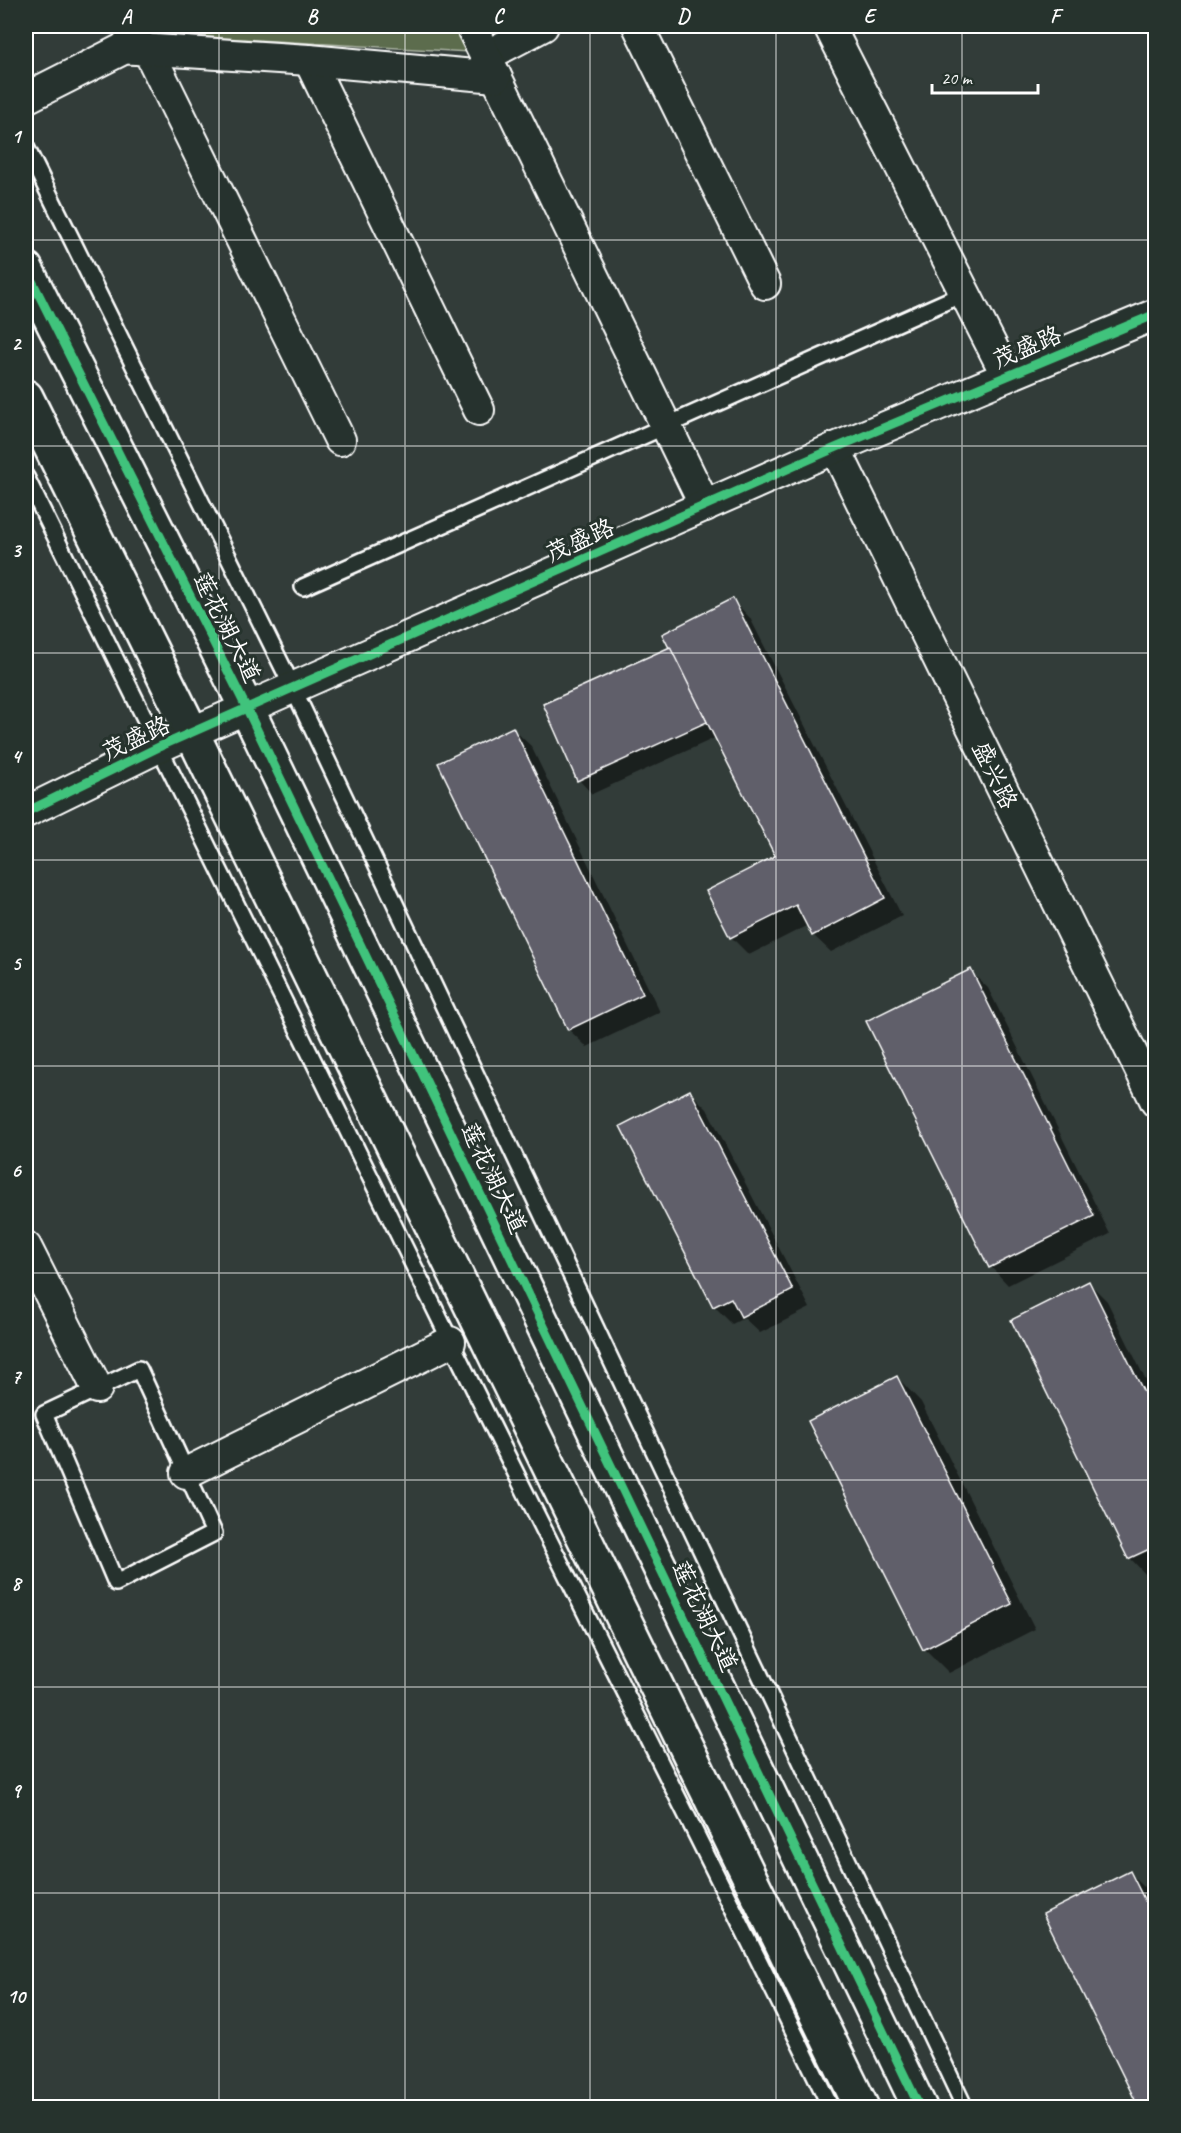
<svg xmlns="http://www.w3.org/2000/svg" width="1181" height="2133" font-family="Caveat,'LXGW WenKai TC',sans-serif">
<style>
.green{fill:#5c6c4e;stroke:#aeb6a6;stroke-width:1.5}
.shadow{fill:#0007}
.building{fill:#605e6a;stroke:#fff;stroke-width:1.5}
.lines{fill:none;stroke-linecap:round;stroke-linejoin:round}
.lane-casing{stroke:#fff;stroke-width:20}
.street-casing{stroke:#fff;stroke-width:34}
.secondary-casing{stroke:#fff;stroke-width:38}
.lane{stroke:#26332d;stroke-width:15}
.street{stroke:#26332d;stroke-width:30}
.secondary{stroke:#26332d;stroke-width:33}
.cycleway-casing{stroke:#26332d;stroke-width:13}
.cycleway{stroke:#40c37c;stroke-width:9}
.grid{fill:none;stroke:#fff;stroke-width:1.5;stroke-opacity:0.55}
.labels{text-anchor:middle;stroke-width:6;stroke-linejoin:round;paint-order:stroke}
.street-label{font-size:24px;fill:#fff;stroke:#26332d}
.neatline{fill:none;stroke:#fff;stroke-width:2}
.grid-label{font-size:20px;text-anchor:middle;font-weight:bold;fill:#fff}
</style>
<rect width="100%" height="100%" fill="#323c39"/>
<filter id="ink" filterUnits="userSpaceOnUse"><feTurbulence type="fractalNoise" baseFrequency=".0167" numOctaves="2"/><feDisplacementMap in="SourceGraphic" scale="12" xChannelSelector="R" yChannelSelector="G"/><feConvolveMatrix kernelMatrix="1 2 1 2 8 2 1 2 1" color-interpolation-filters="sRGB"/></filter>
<g filter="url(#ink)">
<path class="green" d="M 156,26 L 456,26 L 469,52 L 150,34 Z"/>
<g class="shadow">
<path d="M 733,600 L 750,618 L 902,916 L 831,952 L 813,935 L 808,925 L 749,955 L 731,937 L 777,857 L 717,737 L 592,794 L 579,780 L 671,648 Z"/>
<path d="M 513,729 L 531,746 L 660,1012 L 587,1047 L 569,1030 L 440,764 Z"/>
<path d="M 970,971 L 988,988 L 1110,1234 L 1008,1285 L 991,1267 Z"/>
<path d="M 690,1092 L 707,1109 L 810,1308 L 760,1333 L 744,1318 L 732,1324 L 714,1306 L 622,1127 Z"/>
<path d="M 1089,1283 L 1107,1301 L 1156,1401 L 1156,1572 L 1147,1576 L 1130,1558 Z"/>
<path d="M 897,1377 L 921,1402 L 1035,1629 L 949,1673 L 925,1649 Z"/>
<path d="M 1129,1872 L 1147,1890 L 1156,1907 L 1156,2108 Z"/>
</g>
<g class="building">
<path d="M 733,598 L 885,898 L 812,936 L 796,905 L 730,938 L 706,891 L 775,856 L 662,634 Z"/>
<path d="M 670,647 L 707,722 L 577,781 L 543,704 Z"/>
<path d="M 513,727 L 643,994 L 568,1030 L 438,763 Z"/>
<path d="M 971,969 L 1094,1216 L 989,1268 L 866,1021 Z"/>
<path d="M 690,1090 L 793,1290 L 741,1317 L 731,1298 L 713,1307 L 620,1126 Z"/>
<path d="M 1089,1281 L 1156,1417 L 1156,1546 L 1128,1559 L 1011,1320 Z"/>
<path d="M 897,1376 L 1012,1604 L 923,1650 L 808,1421 Z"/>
<path d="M 1130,1871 L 1156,1923 L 1156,2108 L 1139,2108 L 1043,1914 Z"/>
</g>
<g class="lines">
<g class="lane-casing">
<g id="lane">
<path d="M 26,147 L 293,688 L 965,2108"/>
<path d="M 26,477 C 169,763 308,1051 449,1338 C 575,1595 706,1850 831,2108"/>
<path d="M 303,587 L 965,293"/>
<path d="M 139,1369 L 214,1533 L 116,1583 L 44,1414 Z"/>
</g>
</g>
<g class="street-casing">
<g id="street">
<path d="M 137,26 L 138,28 L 125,48 L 148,50 L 340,440"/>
<path d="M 638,26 L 765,284"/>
<path d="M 829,26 L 1007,376"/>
<path d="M 486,56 L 543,26"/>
<path d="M 487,58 L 705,506"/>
<path d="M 309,60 L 479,410"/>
<path d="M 26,98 L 125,48 L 309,60 L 496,77 L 471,26"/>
<path d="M 835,448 L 1156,1102"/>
<path d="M 26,812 L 161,746 L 835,448 L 1156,314"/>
<path d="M 26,1247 L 97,1388"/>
<path d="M 186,1473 L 450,1342"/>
</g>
</g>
<g class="secondary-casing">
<g id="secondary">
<path d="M 26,269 L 247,709 L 920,2108"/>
<path d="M 26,397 L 192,733 L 862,2108"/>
</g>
</g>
<use href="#lane" class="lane"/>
<use href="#street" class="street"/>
<use href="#secondary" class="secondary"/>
<g class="cycleway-casing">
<g id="cycleway">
<path d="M 26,269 L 247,709 L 920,2108"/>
<path d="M 26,812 L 161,746 L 835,448 L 1156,314"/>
</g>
</g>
<use href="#cycleway" class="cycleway"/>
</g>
</g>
<path class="grid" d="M 219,26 L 219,2108M 405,26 L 405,2108M 590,26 L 590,2108M 776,26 L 776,2108M 962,26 L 962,2108M 26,240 L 1156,240M 26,446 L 1156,446M 26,653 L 1156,653M 26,860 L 1156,860M 26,1066 L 1156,1066M 26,1273 L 1156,1273M 26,1480 L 1156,1480M 26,1687 L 1156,1687M 26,1893 L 1156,1893"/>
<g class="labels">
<g class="street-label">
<text transform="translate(1027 347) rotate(-23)" y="8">茂盛路</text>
<text transform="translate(580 540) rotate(-24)" y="8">茂盛路</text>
<text transform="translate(227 627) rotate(63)" y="8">莲花湖大道</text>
<text transform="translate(136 738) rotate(-25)" y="8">茂盛路</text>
<text transform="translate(995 775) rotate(64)" y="8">盛兴路</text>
<text transform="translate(494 1178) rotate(64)" y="8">莲花湖大道</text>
<text transform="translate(705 1616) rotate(64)" y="8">莲花湖大道</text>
</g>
</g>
<rect width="1181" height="2133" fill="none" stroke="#26332d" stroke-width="66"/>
<path d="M932 84v9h106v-9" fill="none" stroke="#ffffff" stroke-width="3"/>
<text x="941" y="84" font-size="18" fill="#ffffff" stroke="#26332d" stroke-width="4.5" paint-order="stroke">20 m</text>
<rect x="33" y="33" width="1115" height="2067" class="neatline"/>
<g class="grid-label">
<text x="126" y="23">A</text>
<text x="312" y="23">B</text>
<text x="498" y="23">C</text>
<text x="683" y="23">D</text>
<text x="869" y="23">E</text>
<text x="1055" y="23">F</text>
<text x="16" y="143">1</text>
<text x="16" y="350">2</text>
<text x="16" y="557">3</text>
<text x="16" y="763">4</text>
<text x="16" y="970">5</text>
<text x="16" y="1177">6</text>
<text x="16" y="1383">7</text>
<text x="16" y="1590">8</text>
<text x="16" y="1797">9</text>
<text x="16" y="2003">10</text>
</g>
</svg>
